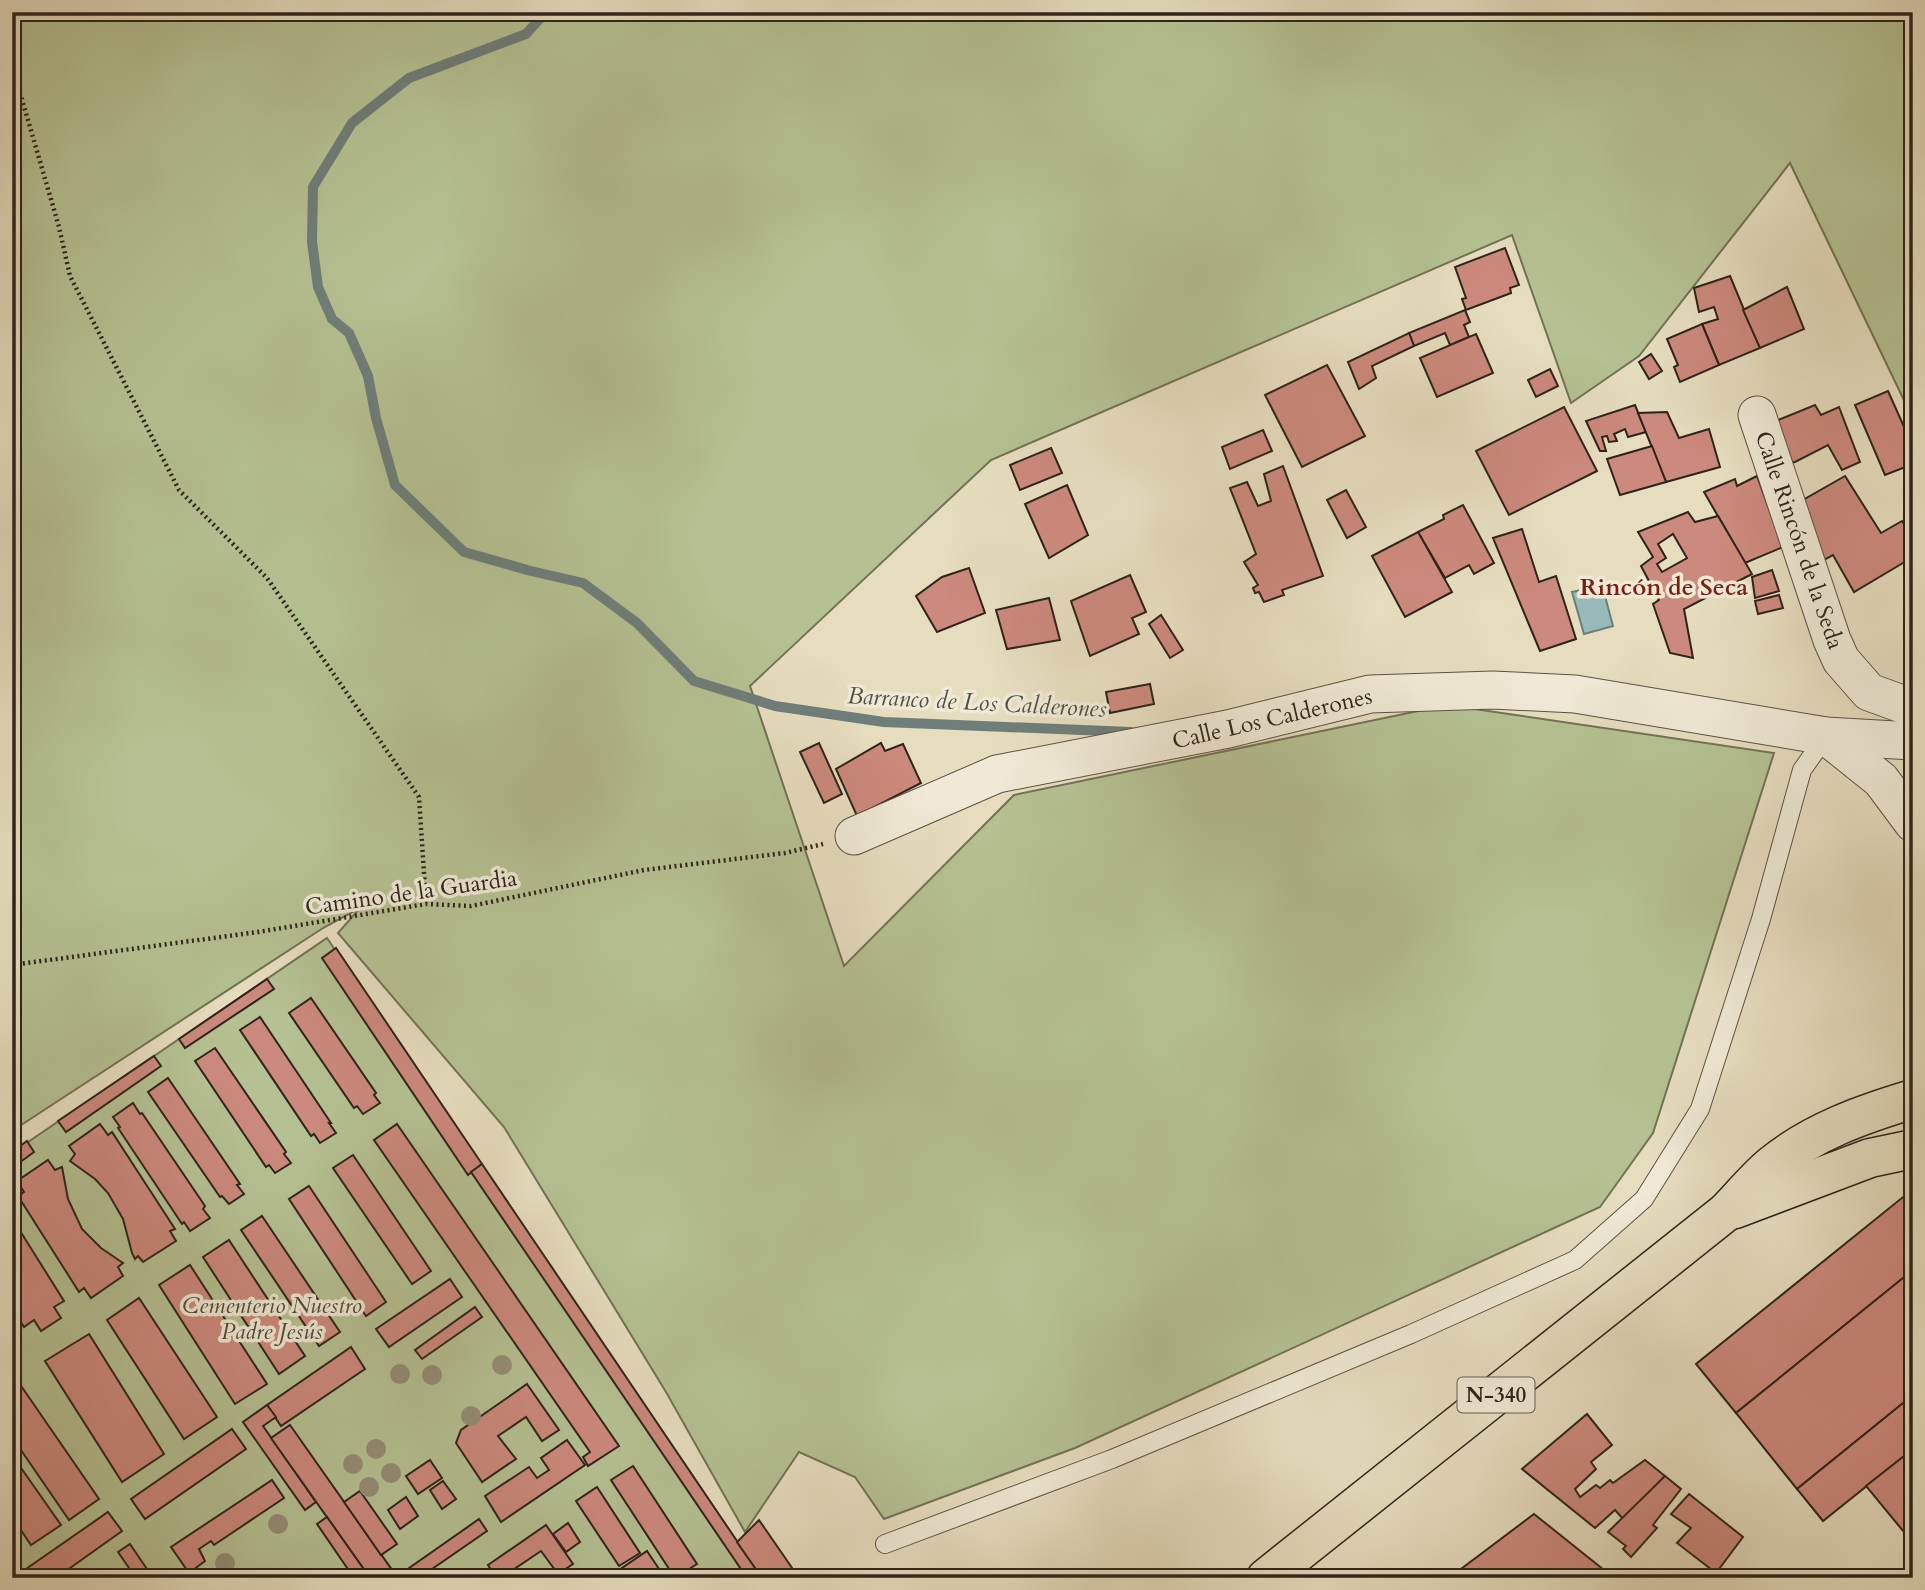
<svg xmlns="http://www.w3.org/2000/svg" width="1925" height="1590" font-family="Cardo,serif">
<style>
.green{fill:#b5c192;stroke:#727256;stroke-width:2}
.water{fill:#98bab9;stroke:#6e7e7a;stroke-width:2}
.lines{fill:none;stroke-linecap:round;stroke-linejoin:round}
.stream{stroke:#6e7e7a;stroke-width:10}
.building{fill:#cc897d;stroke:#2e241b;stroke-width:2;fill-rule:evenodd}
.service-casing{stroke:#5c5244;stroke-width:20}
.minor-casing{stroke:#5c5244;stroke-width:39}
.trunk-casing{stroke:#2e241b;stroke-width:41}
.path{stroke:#2e241b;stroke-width:4.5;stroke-dasharray:2 3.5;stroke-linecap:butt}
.service{stroke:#efe9d5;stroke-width:18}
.minor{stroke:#efe9d5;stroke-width:37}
.trunk{stroke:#e6ddbf;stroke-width:38}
.tree{fill:#948d75}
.labels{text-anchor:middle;stroke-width:7;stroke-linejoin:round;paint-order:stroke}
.shield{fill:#efe9d5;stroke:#685f53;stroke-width:2}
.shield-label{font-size:21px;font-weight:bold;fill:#2e241b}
.street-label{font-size:23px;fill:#2e241b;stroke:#efe9d5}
.park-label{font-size:23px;font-style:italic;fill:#504b39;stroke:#efe9d5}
.neighbourhood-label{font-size:24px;font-weight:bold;fill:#7a1f14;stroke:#efe9d5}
.water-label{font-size:24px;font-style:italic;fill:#4e514a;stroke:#efe9d5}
</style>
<rect width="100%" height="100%" fill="#e6ddbf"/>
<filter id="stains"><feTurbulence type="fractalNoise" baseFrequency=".00286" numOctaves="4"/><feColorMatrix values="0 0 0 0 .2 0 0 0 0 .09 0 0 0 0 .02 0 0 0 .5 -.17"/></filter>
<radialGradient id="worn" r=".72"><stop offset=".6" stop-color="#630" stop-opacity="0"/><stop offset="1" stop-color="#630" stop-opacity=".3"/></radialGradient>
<g class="green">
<path d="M 12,12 L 1913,12 L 1913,419 L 1790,163 L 1639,356 L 1571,403 L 1512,235 L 991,460 L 750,686 L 844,966 L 1014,795 L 1447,705 L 1774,753 L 1653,1133 L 1600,1207 L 1075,1448 L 884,1519 L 855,1477 L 799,1452 L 745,1532 L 666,1392 L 504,1127 L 338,933 L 360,908 L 323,928 L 12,1131 Z"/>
<path d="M 327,938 L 737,1542 L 763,1578 L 12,1578 L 12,1153 Z"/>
</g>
<path class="water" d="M 1602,585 L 1613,626 L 1584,634 L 1572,592 Z"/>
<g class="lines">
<path class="stream" d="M 546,12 L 526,34 L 409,78 L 352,123 L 313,187 L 312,242 L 318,287 L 332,319 L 349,333 L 368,376 L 376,418 L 395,485 L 464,552 L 531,571 L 583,583 L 637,623 L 694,681 L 775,706 L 884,722 L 1131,732"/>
</g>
<g class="building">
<path d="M 1505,248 L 1519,285 L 1510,288 L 1511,293 L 1466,310 L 1462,299 L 1466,298 L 1455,267 Z"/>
<path d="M 1730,276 L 1760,348 L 1719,365 L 1702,324 L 1718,319 L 1714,307 L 1699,312 L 1694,288 Z"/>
<path d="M 1787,287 L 1804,329 L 1760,348 L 1743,310 Z"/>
<path d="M 1465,310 L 1470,322 L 1464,325 L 1469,337 L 1450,345 L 1445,333 L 1414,346 L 1409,333 Z"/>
<path d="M 1702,324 L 1719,365 L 1680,382 L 1674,367 L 1678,365 L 1667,339 Z"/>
<path d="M 1409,333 L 1414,346 L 1372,366 L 1376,378 L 1359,389 L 1348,362 Z"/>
<path d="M 1476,334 L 1493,373 L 1437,397 L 1420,358 Z"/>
<path d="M 1651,354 L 1662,371 L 1649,379 L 1639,362 Z"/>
<path d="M 1327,365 L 1365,436 L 1302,467 L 1265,395 Z"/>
<path d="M 1550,369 L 1558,386 L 1536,397 L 1528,380 Z"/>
<path d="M 1888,391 L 1913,447 L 1913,464 L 1885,475 L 1855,405 Z"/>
<path d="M 1635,405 L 1646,432 L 1628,437 L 1625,429 L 1614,434 L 1617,441 L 1609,442 L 1607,436 L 1602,437 L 1606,451 L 1600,451 L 1586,421 Z"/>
<path d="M 1815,405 L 1821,415 L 1839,407 L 1860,462 L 1842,470 L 1828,445 L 1795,462 L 1786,464 L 1771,423 Z"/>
<path d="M 1564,407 L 1597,471 L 1509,515 L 1476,451 Z"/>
<path d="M 1667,412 L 1679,438 L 1709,429 L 1720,467 L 1666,482 L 1638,413 Z"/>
<path d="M 1263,430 L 1272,451 L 1230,469 L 1222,447 Z"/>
<path d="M 1652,446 L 1666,482 L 1620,495 L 1607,459 Z"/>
<path d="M 1051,448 L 1062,473 L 1020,490 L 1010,465 Z"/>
<path d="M 1283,466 L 1323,576 L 1282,590 L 1284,595 L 1264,602 L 1259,592 L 1255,593 L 1253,588 L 1258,585 L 1244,562 L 1256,554 L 1230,488 L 1247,482 L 1258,506 L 1271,501 L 1264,474 Z"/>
<path d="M 1757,476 L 1783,547 L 1745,563 L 1704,492 L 1735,479 L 1737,486 Z"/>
<path d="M 1845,476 L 1881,533 L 1902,521 L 1913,538 L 1913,557 L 1854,592 L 1833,555 L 1820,562 L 1803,500 Z"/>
<path d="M 1067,485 L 1088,535 L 1049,558 L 1025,504 Z"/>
<path d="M 1346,490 L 1366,527 L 1347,538 L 1327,500 Z"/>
<path d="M 1463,505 L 1494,563 L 1474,574 L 1469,565 L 1445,578 L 1418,532 L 1444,519 L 1443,515 Z"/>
<path d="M 1688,512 L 1695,522 L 1718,516 L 1752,574 L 1684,609 L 1693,658 L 1670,653 L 1653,604 L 1659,600 L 1641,566 L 1653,557 L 1638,532 ZM 1673,534 L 1687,558 L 1662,572 L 1657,564 L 1666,558 L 1658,544 Z"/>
<path d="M 1522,529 L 1539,582 L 1556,576 L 1576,639 L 1540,651 L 1493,538 Z"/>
<path d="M 1418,532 L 1452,592 L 1405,617 L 1372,556 Z"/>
<path d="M 969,568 L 985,613 L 937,632 L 916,596 L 942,577 Z"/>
<path d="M 1772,570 L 1779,591 L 1755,598 L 1752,577 Z"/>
<path d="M 1130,575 L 1146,612 L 1132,618 L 1139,634 L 1090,656 L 1071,601 Z"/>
<path d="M 1779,595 L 1783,608 L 1758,614 L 1755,601 Z"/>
<path d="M 1049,598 L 1060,640 L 1007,649 L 996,610 Z"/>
<path d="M 1161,615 L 1183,650 L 1170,658 L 1149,624 Z"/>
<path d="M 1150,684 L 1154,704 L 1110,713 L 1106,692 Z"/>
<path d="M 819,743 L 842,794 L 824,803 L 800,752 Z"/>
<path d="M 881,743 L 885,751 L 903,744 L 921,783 L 857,816 L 836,769 Z"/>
<path d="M 336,948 L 482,1164 L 468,1175 L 322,958 Z"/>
<path d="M 267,979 L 274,989 L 185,1048 L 179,1039 Z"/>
<path d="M 311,998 L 376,1093 L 374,1095 L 380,1103 L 363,1114 L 357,1106 L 354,1108 L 289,1013 Z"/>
<path d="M 260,1017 L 331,1123 L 329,1123 L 336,1133 L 320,1143 L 314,1134 L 311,1136 L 240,1030 Z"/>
<path d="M 215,1048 L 286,1152 L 284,1154 L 291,1163 L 275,1173 L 269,1165 L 266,1167 L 195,1061 Z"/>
<path d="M 154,1056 L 161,1066 L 66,1132 L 58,1121 Z"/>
<path d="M 168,1078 L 240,1184 L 237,1185 L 244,1194 L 229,1204 L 222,1196 L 220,1197 L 148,1092 Z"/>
<path d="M 133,1103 L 140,1114 L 142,1113 L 205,1206 L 203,1209 L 210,1218 L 190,1231 L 184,1222 L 182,1224 L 118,1128 L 120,1127 L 113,1117 Z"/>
<path d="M 100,1124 L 108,1135 L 112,1132 L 175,1229 L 170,1231 L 176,1241 L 143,1262 L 138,1256 L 135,1259 L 132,1253 L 123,1219 L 108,1193 L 95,1179 L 70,1161 L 75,1154 L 69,1146 Z"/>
<path d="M 397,1124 L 619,1446 L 588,1466 L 583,1457 L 590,1452 L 374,1140 Z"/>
<path d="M 27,1141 L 34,1152 L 12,1168 L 12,1152 Z"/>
<path d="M 353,1155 L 431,1271 L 412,1284 L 333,1168 Z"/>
<path d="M 48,1160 L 55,1170 L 62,1167 L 68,1199 L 82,1229 L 101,1248 L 123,1263 L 118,1267 L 123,1276 L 91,1298 L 84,1288 L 79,1292 L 18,1196 L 24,1192 L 17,1181 Z"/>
<path d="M 482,1164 L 762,1578 L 747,1578 L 471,1172 Z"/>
<path d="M 309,1186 L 386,1302 L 366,1316 L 289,1199 Z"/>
<path d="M 1913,1189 L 1913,1270 L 1736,1413 L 1696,1364 Z"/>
<path d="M 262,1216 L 340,1332 L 319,1346 L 241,1230 Z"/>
<path d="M 12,1218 L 64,1301 L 54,1307 L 61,1318 L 41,1331 L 34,1320 L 24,1327 L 12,1308 Z"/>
<path d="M 229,1240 L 305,1356 L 279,1374 L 203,1257 Z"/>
<path d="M 190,1265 L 267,1384 L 235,1404 L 159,1285 Z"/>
<path d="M 1913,1270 L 1913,1395 L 1797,1489 L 1736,1413 Z"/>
<path d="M 450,1279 L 462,1297 L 389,1347 L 376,1329 Z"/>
<path d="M 139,1298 L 217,1417 L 184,1439 L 107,1320 Z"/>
<path d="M 475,1307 L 482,1317 L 422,1359 L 415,1350 Z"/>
<path d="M 89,1334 L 164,1454 L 122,1482 L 45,1361 Z"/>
<path d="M 351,1347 L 365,1369 L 281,1426 L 267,1405 Z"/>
<path d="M 17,1380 L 99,1499 L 69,1520 L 12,1437 L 12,1384 Z"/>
<path d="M 527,1384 L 559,1430 L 542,1441 L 526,1417 L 498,1436 L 516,1459 L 482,1482 L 456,1443 L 461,1430 Z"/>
<path d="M 1913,1395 L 1913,1449 L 1823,1521 L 1797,1489 Z"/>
<path d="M 267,1405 L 276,1417 L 263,1426 L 316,1502 L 305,1510 L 243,1422 Z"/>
<path d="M 1587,1414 L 1612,1445 L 1591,1462 L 1596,1469 L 1575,1489 L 1580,1497 L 1596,1485 L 1600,1488 L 1610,1480 L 1613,1483 L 1645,1460 L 1665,1476 L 1623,1519 L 1615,1510 L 1595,1528 L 1522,1469 Z"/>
<path d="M 290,1425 L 397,1577 L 396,1578 L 370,1578 L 271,1438 Z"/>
<path d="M 232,1429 L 246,1449 L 145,1519 L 131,1499 Z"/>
<path d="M 567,1440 L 585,1465 L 501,1522 L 485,1496 L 529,1467 L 537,1478 L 549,1470 L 541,1458 Z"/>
<path d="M 1913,1449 L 1913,1543 L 1866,1486 Z"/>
<path d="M 12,1455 L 61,1525 L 31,1545 L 12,1517 Z"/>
<path d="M 430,1460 L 442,1478 L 418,1494 L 406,1476 Z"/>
<path d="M 633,1466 L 697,1564 L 675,1578 L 611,1480 Z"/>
<path d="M 1665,1476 L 1681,1489 L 1653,1525 L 1657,1528 L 1631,1557 L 1623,1549 L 1626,1546 L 1608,1532 Z"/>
<path d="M 272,1480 L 284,1498 L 214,1545 L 211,1541 L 199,1549 L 205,1561 L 189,1573 L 171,1547 Z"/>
<path d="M 443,1481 L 456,1499 L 442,1509 L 430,1490 Z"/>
<path d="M 597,1487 L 640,1553 L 619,1566 L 576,1501 Z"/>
<path d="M 360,1491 L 397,1544 L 381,1555 L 344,1502 Z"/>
<path d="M 1689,1494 L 1743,1537 L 1716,1573 L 1677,1543 L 1691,1528 L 1671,1514 Z"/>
<path d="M 406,1497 L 418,1516 L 400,1529 L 388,1510 Z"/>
<path d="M 108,1512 L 122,1531 L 56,1578 L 13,1578 Z"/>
<path d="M 1534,1514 L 1604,1570 L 1594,1578 L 1449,1578 Z"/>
<path d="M 327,1517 L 370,1578 L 354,1578 L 317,1524 Z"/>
<path d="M 479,1519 L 487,1531 L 419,1578 L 405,1578 L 402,1573 Z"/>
<path d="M 759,1520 L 799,1578 L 762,1578 L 737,1542 Z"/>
<path d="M 568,1523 L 580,1542 L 566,1552 L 553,1534 Z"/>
<path d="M 546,1525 L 573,1564 L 558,1574 L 541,1551 L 501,1578 L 496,1578 L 488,1565 Z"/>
<path d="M 130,1544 L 153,1578 L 136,1578 L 118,1552 Z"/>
<path d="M 647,1551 L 665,1578 L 630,1578 L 622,1568 Z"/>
</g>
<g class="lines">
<g class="service-casing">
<path id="service" d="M 885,1544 L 1112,1459 L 1411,1334 L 1575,1260 L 1644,1199 L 1700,1109 L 1761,919 L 1802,770 L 1826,736"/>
</g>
<g class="minor-casing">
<g id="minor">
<path d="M 1757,415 L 1832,640 L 1841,660 L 1869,692 L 1913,708"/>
<path d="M 1826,736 L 1881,780 L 1913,823"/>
<path d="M 854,836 L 997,774 L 1228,729 L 1370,694 L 1493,690 L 1575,694 L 1826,736 L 1913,741"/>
</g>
</g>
<g class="trunk-casing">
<g id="trunk">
<path d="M 1735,1209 L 1870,1158 L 1913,1149"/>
<path d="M 1266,1578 L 1726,1212 C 1741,1197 1755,1179 1772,1165 C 1812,1132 1863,1114 1913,1099"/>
</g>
</g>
<g class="path">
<path d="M 12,78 L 21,96 L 59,227 L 70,276 L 179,490 L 267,578 L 419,797 L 426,904"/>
<path d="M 12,965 L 258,932 L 426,904 L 471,906 L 644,870 L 785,853 L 823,844"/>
</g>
<use href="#service" class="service"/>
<use href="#minor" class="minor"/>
<use href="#trunk" class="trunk"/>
</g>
<g class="tree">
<circle cx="502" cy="1365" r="10"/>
<circle cx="400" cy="1374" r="10"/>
<circle cx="432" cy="1375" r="10"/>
<circle cx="471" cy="1416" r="10"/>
<circle cx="376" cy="1449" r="10"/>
<circle cx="353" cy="1464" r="10"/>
<circle cx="391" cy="1473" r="10"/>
<circle cx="369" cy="1487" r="10"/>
<circle cx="278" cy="1524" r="10"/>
<circle cx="225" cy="1563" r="10"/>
</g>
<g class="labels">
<rect class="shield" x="1457.5" y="1377.5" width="77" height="35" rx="5"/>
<g class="shield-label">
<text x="1496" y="1402">N-340</text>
</g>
<g class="street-label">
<text transform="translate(1800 540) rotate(71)" y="8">Calle Rincón de la Seda</text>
<text transform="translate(1272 718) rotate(-13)" y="8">Calle Los Calderones</text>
<text transform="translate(411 892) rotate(-8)" y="8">Camino de la Guardia</text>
</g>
<g class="park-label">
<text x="272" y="1313">Cementerio Nuestro<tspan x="272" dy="26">Padre Jesús</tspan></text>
</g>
<g class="neighbourhood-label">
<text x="1664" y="595">Rincón de Seca</text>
</g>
<g class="water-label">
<text transform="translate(977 702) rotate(3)" y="8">Barranco de Los Calderones</text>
</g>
</g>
<rect width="1925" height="1590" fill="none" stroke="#e6ddbf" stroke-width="42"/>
<rect x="14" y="14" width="1897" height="1562" fill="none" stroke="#2e241b" stroke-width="3.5"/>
<rect x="21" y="21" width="1883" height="1548" fill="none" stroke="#2e241b" stroke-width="2"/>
<rect width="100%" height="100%" filter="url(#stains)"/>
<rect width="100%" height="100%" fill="url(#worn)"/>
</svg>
